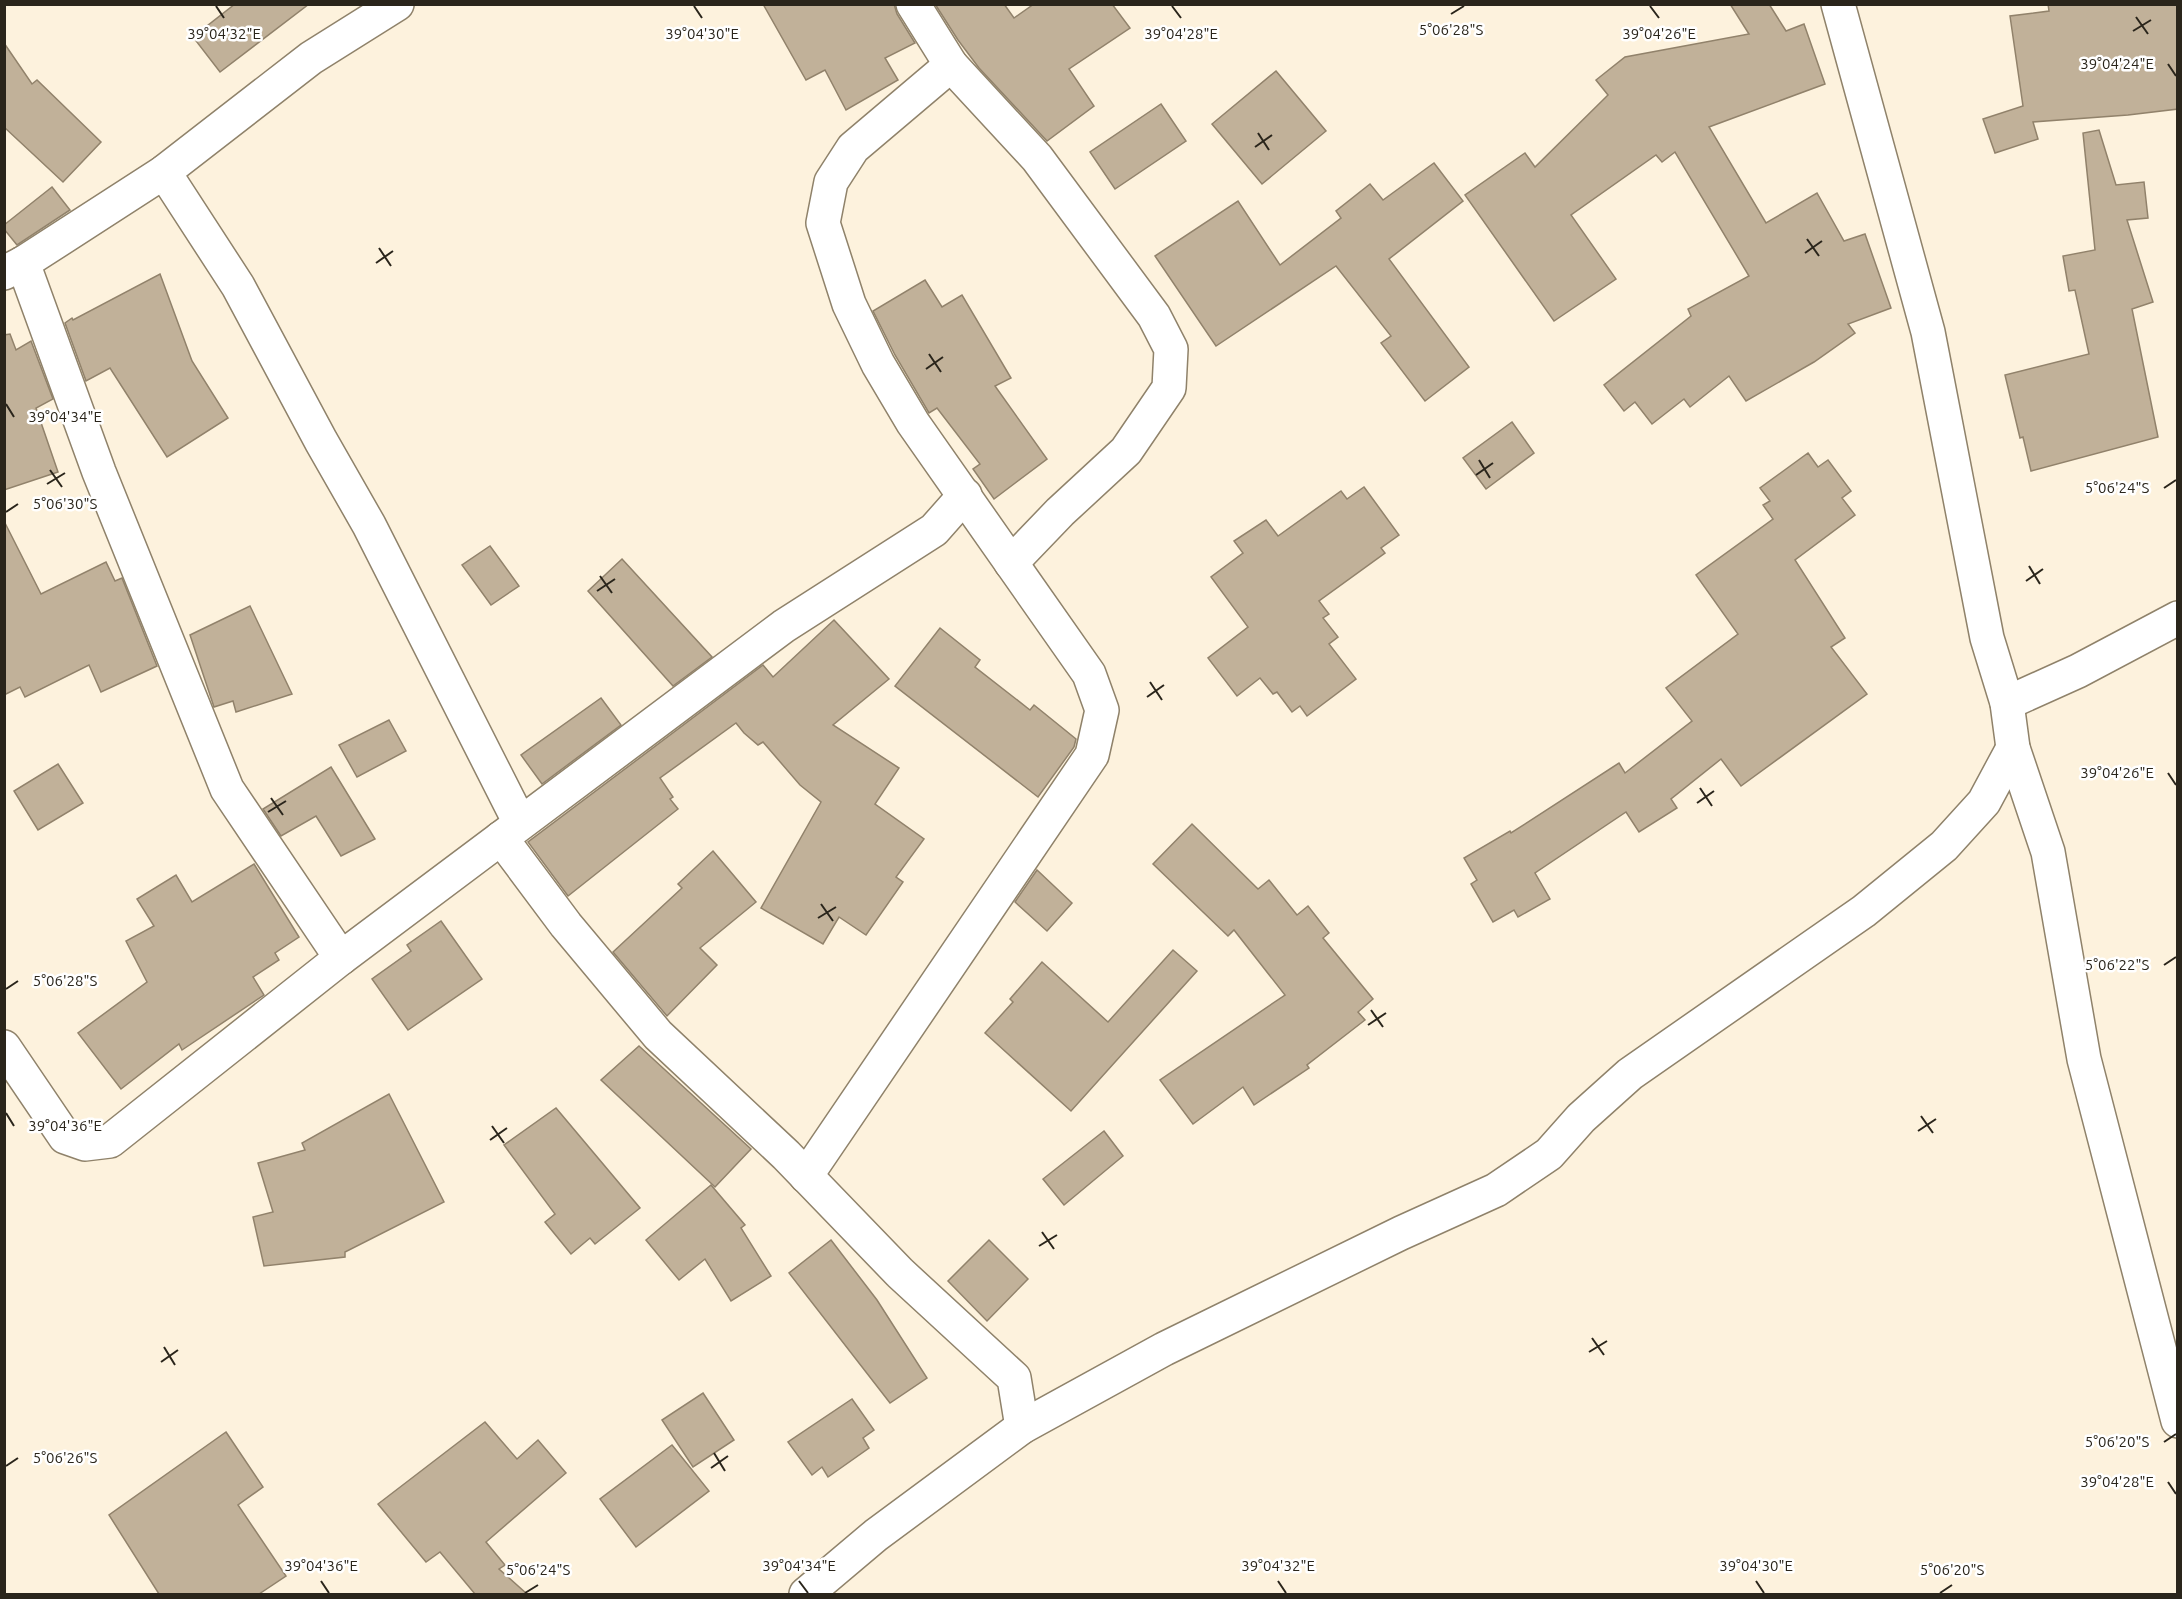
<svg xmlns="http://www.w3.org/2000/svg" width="2182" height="1599" font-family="Ubuntu,sans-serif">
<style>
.building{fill:#c1b199;stroke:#91826b;stroke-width:1.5}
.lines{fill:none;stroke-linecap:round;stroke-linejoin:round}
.minor-casing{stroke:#8f826a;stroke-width:36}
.minor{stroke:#fff;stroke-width:33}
.ticks{fill:none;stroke:#2a251b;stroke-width:2}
.ticks-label{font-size:15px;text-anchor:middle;fill:#2a251b;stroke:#fff;stroke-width:5;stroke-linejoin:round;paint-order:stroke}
</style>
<rect width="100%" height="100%" fill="#fdf2dd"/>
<g class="building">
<path d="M 235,4 L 309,4 L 220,72 L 193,37 Z"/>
<path d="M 763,4 L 894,4 L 897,14 L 915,43 L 885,58 L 898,80 L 846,110 L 825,70 L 806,80 Z"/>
<path d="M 935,4 L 1004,4 L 1014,18 L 1034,4 L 1112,4 L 1130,28 L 1069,69 L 1094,106 L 1047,141 L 979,68 L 958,40 Z"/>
<path d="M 1730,4 L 1769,4 L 1786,31 L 1804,24 L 1825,84 L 1709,127 L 1766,223 L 1817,193 L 1844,241 L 1865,234 L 1891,308 L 1848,324 L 1855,333 L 1814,362 L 1746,401 L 1729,376 L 1690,407 L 1684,399 L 1652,424 L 1635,402 L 1624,411 L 1604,385 L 1691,316 L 1688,309 L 1749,276 L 1675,152 L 1662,162 L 1656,155 L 1571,215 L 1616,279 L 1554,321 L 1465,195 L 1525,153 L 1535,167 L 1608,95 L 1596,80 L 1625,57 L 1749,34 Z"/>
<path d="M 2048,4 L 2178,4 L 2178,109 L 2128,115 L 2033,122 L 2038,139 L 1995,153 L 1983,119 L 2023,106 L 2010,16 L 2049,11 Z"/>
<path d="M 4,43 L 32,84 L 37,80 L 101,142 L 63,182 L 4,127 Z"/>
<path d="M 1276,71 L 1326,131 L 1262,184 L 1212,124 Z"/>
<path d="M 1161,104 L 1186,141 L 1115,189 L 1090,152 Z"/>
<path d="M 2099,130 L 2116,185 L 2144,182 L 2148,218 L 2127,220 L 2153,302 L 2132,309 L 2158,437 L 2031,471 L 2023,437 L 2020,438 L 2005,375 L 2089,354 L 2075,290 L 2069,291 L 2063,256 L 2095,250 L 2083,133 Z"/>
<path d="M 1434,163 L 1463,201 L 1389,259 L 1469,367 L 1425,401 L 1381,343 L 1391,336 L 1336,266 L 1216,346 L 1155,256 L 1238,201 L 1280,265 L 1341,218 L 1336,211 L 1370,184 L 1383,200 Z"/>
<path d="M 52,187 L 70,210 L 17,245 L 4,229 L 4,225 Z"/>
<path d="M 160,274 L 192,361 L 228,418 L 167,457 L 110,368 L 86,381 L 65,323 L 72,318 L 73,320 Z"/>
<path d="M 925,280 L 942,307 L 962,295 L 1011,378 L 995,386 L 1047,459 L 994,499 L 973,469 L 980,464 L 937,408 L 929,413 L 895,355 L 873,311 Z"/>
<path d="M 10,334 L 16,350 L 31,341 L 53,399 L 36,408 L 58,472 L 4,490 L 4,335 Z"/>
<path d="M 1512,422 L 1534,453 L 1486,489 L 1463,458 Z"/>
<path d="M 1808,453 L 1818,467 L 1828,460 L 1851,491 L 1842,498 L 1855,515 L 1795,560 L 1845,638 L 1831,647 L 1867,694 L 1741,786 L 1721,759 L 1671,799 L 1677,808 L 1639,832 L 1626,812 L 1535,873 L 1550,899 L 1518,917 L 1514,910 L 1493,922 L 1471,884 L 1477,880 L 1464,858 L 1510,831 L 1511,833 L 1619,763 L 1625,773 L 1692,721 L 1666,688 L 1738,634 L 1696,575 L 1773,519 L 1763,505 L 1770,501 L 1760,488 Z"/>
<path d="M 1364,487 L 1399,535 L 1381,548 L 1385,553 L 1319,601 L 1329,614 L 1323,618 L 1338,637 L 1329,644 L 1356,679 L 1307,716 L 1300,706 L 1292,712 L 1277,692 L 1273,694 L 1260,678 L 1237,696 L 1208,658 L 1248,627 L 1211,577 L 1243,553 L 1234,541 L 1266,520 L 1278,536 L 1341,491 L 1347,499 Z"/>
<path d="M 4,521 L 41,594 L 106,562 L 115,581 L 122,578 L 157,666 L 101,692 L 89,665 L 25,697 L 20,687 L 4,695 Z"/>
<path d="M 490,546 L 519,586 L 491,605 L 462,565 Z"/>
<path d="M 622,559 L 712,657 L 673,686 L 588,591 Z"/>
<path d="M 250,606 L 292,694 L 236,712 L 233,701 L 214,707 L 190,635 Z"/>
<path d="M 834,620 L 889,679 L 833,725 L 899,768 L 875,804 L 924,839 L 896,877 L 903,882 L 866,935 L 839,917 L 823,944 L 761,908 L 821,802 L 800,785 L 763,742 L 758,745 L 744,733 L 736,723 L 660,778 L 673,797 L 670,799 L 678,809 L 568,896 L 528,842 L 763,665 L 773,677 Z"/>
<path d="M 940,628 L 980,660 L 975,667 L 1030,710 L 1034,705 L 1076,739 L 1074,747 L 1038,797 L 895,686 Z"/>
<path d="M 601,698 L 621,725 L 542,784 L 521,755 Z"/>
<path d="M 389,720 L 406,751 L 357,777 L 339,745 Z"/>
<path d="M 58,764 L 83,803 L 38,830 L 14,791 Z"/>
<path d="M 331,767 L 375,839 L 341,856 L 316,816 L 281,836 L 263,809 Z"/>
<path d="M 1192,824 L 1258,889 L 1269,880 L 1297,915 L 1308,906 L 1329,933 L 1323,938 L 1373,999 L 1358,1012 L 1365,1020 L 1307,1065 L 1309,1068 L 1254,1105 L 1243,1087 L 1193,1124 L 1160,1080 L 1285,995 L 1234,930 L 1228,936 L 1153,864 Z"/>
<path d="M 713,851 L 756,902 L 700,948 L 717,965 L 667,1016 L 613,952 L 682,888 L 678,884 Z"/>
<path d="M 254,864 L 299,937 L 275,953 L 279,960 L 253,977 L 264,995 L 182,1050 L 179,1044 L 121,1089 L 78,1033 L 147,982 L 126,941 L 154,926 L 137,899 L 176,875 L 192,902 Z"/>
<path d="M 1037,870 L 1072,903 L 1047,931 L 1015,902 Z"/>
<path d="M 441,921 L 482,979 L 408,1030 L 372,979 L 411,951 L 407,945 Z"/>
<path d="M 1173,950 L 1197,971 L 1071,1111 L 985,1033 L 1013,1002 L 1010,999 L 1042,962 L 1108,1022 Z"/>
<path d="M 639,1046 L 751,1149 L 715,1187 L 601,1080 Z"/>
<path d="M 389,1094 L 444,1202 L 345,1252 L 345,1257 L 264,1266 L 253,1217 L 273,1212 L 258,1163 L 305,1150 L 302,1143 Z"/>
<path d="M 556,1108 L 640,1208 L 595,1244 L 590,1238 L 571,1254 L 545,1222 L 555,1214 L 504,1145 Z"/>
<path d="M 1104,1131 L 1123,1156 L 1064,1205 L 1043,1179 Z"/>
<path d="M 711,1185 L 745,1225 L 741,1228 L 771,1276 L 731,1301 L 705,1259 L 679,1280 L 646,1240 Z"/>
<path d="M 831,1240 L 877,1300 L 927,1378 L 890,1403 L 789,1273 Z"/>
<path d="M 989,1240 L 1028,1279 L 987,1321 L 948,1281 Z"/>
<path d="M 703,1393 L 734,1440 L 693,1467 L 662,1420 Z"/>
<path d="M 852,1399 L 874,1430 L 863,1438 L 869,1448 L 828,1477 L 822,1467 L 812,1475 L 788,1442 Z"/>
<path d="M 485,1422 L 517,1459 L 538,1440 L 566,1473 L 486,1542 L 505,1565 L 499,1569 L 527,1594 L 475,1594 L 440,1552 L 426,1562 L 378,1504 Z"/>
<path d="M 226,1432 L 263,1487 L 238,1505 L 286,1576 L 259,1594 L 159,1594 L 109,1515 Z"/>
<path d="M 672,1445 L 709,1491 L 636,1547 L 600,1499 Z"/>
</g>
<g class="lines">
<g class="minor-casing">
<g id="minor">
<path d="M 913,4 L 951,65 L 1037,158 L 1154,316 L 1171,349 L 1169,388 L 1126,451 L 1060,512 L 1011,563"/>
<path d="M 1838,4 L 1928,332 L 1987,638 L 2007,703 L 2013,748 L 2048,852 L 2084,1059 L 2178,1421"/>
<path d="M 164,172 L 238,286 L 321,441 L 369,525 L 520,823"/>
<path d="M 23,263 L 99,472 L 227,789 L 341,958"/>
<path d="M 4,273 L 23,263 L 164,172 L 311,58 L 397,4"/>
<path d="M 2007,703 L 2078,671 L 2178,618"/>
<path d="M 501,838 L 566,925 L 658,1035 L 786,1155 L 900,1273 L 1014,1378 L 1022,1427"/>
<path d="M 4,1047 L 65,1137 L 85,1144 L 110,1141 L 341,958 L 784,626 L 934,530 L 965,495"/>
<path d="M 806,1176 L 1092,755 L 1102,710 L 1089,674 L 913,423 L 878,364 L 849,304 L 823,223 L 831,182 L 853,148 L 951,65"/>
<path d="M 806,1594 L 876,1535 L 1022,1427 L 1164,1349 L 1401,1233 L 1496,1190 L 1549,1154 L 1581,1118 L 1630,1074 L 1864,911 L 1944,846 L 1984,802 L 2013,748"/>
</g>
</g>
<use href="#minor" class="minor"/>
</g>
<path class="ticks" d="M 216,6 L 224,18M 694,6 L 702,18M 1172,6 L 1181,18M 1650,6 L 1659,18M 1451,14 L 1464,6M 2136,17 L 2148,34M 2133,31 L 2151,20M 2168,64 L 2176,76M 1258,133 L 1269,150M 1255,147 L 1272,135M 1807,239 L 1819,256M 379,248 L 391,266M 1805,253 L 1822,241M 376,263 L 393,251M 929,354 L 941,372M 926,369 L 943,357M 6,404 L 14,417M 1479,460 L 1490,478M 50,470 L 62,487M 1476,475 L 1493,463M 47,484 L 65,473M 2164,488 L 2176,480M 6,512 L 18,504M 2029,566 L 2040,584M 600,576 L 612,593M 2026,581 L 2043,569M 597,591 L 615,579M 1150,682 L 1162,700M 1147,697 L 1164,685M 2168,773 L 2176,785M 1700,788 L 1712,806M 271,798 L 283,815M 1697,803 L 1714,791M 268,812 L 286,801M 821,904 L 833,921M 818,918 L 836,907M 2164,965 L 2176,957M 6,989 L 18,981M 1371,1010 L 1383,1027M 1368,1025 L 1386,1013M 6,1113 L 14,1126M 1921,1116 L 1933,1133M 492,1126 L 504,1143M 1918,1131 L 1936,1119M 490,1140 L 507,1128M 1042,1232 L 1054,1249M 1039,1246 L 1057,1235M 1592,1338 L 1604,1355M 164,1347 L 175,1365M 1589,1352 L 1607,1341M 161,1362 L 178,1350M 2164,1442 L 2176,1434M 714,1453 L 725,1471M 6,1466 L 18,1458M 711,1468 L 728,1456M 2168,1482 L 2176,1494M 321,1581 L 329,1593M 799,1581 L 808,1593M 1278,1581 L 1286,1593M 1756,1581 L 1764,1593M 525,1593 L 538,1585M 1940,1593 L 1952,1585"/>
<g class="ticks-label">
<text x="1451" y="35">5°06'28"S</text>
<text x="224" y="39">39°04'32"E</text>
<text x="702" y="39">39°04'30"E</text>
<text x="1181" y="39">39°04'28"E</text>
<text x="1659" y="39">39°04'26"E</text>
<text x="2117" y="69">39°04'24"E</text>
<text x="65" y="422">39°04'34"E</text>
<text x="2117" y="493">5°06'24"S</text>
<text x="65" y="509">5°06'30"S</text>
<text x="2117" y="778">39°04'26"E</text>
<text x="2117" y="970">5°06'22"S</text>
<text x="65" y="986">5°06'28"S</text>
<text x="65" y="1131">39°04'36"E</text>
<text x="2117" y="1447">5°06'20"S</text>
<text x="65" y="1463">5°06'26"S</text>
<text x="2117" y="1487">39°04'28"E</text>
<text x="321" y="1571">39°04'36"E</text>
<text x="799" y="1571">39°04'34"E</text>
<text x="1278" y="1571">39°04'32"E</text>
<text x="1756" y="1571">39°04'30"E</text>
<text x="538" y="1575">5°06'24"S</text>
<text x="1952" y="1575">5°06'20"S</text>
</g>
<rect width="2182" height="1599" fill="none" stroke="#2a251b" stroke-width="12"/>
</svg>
